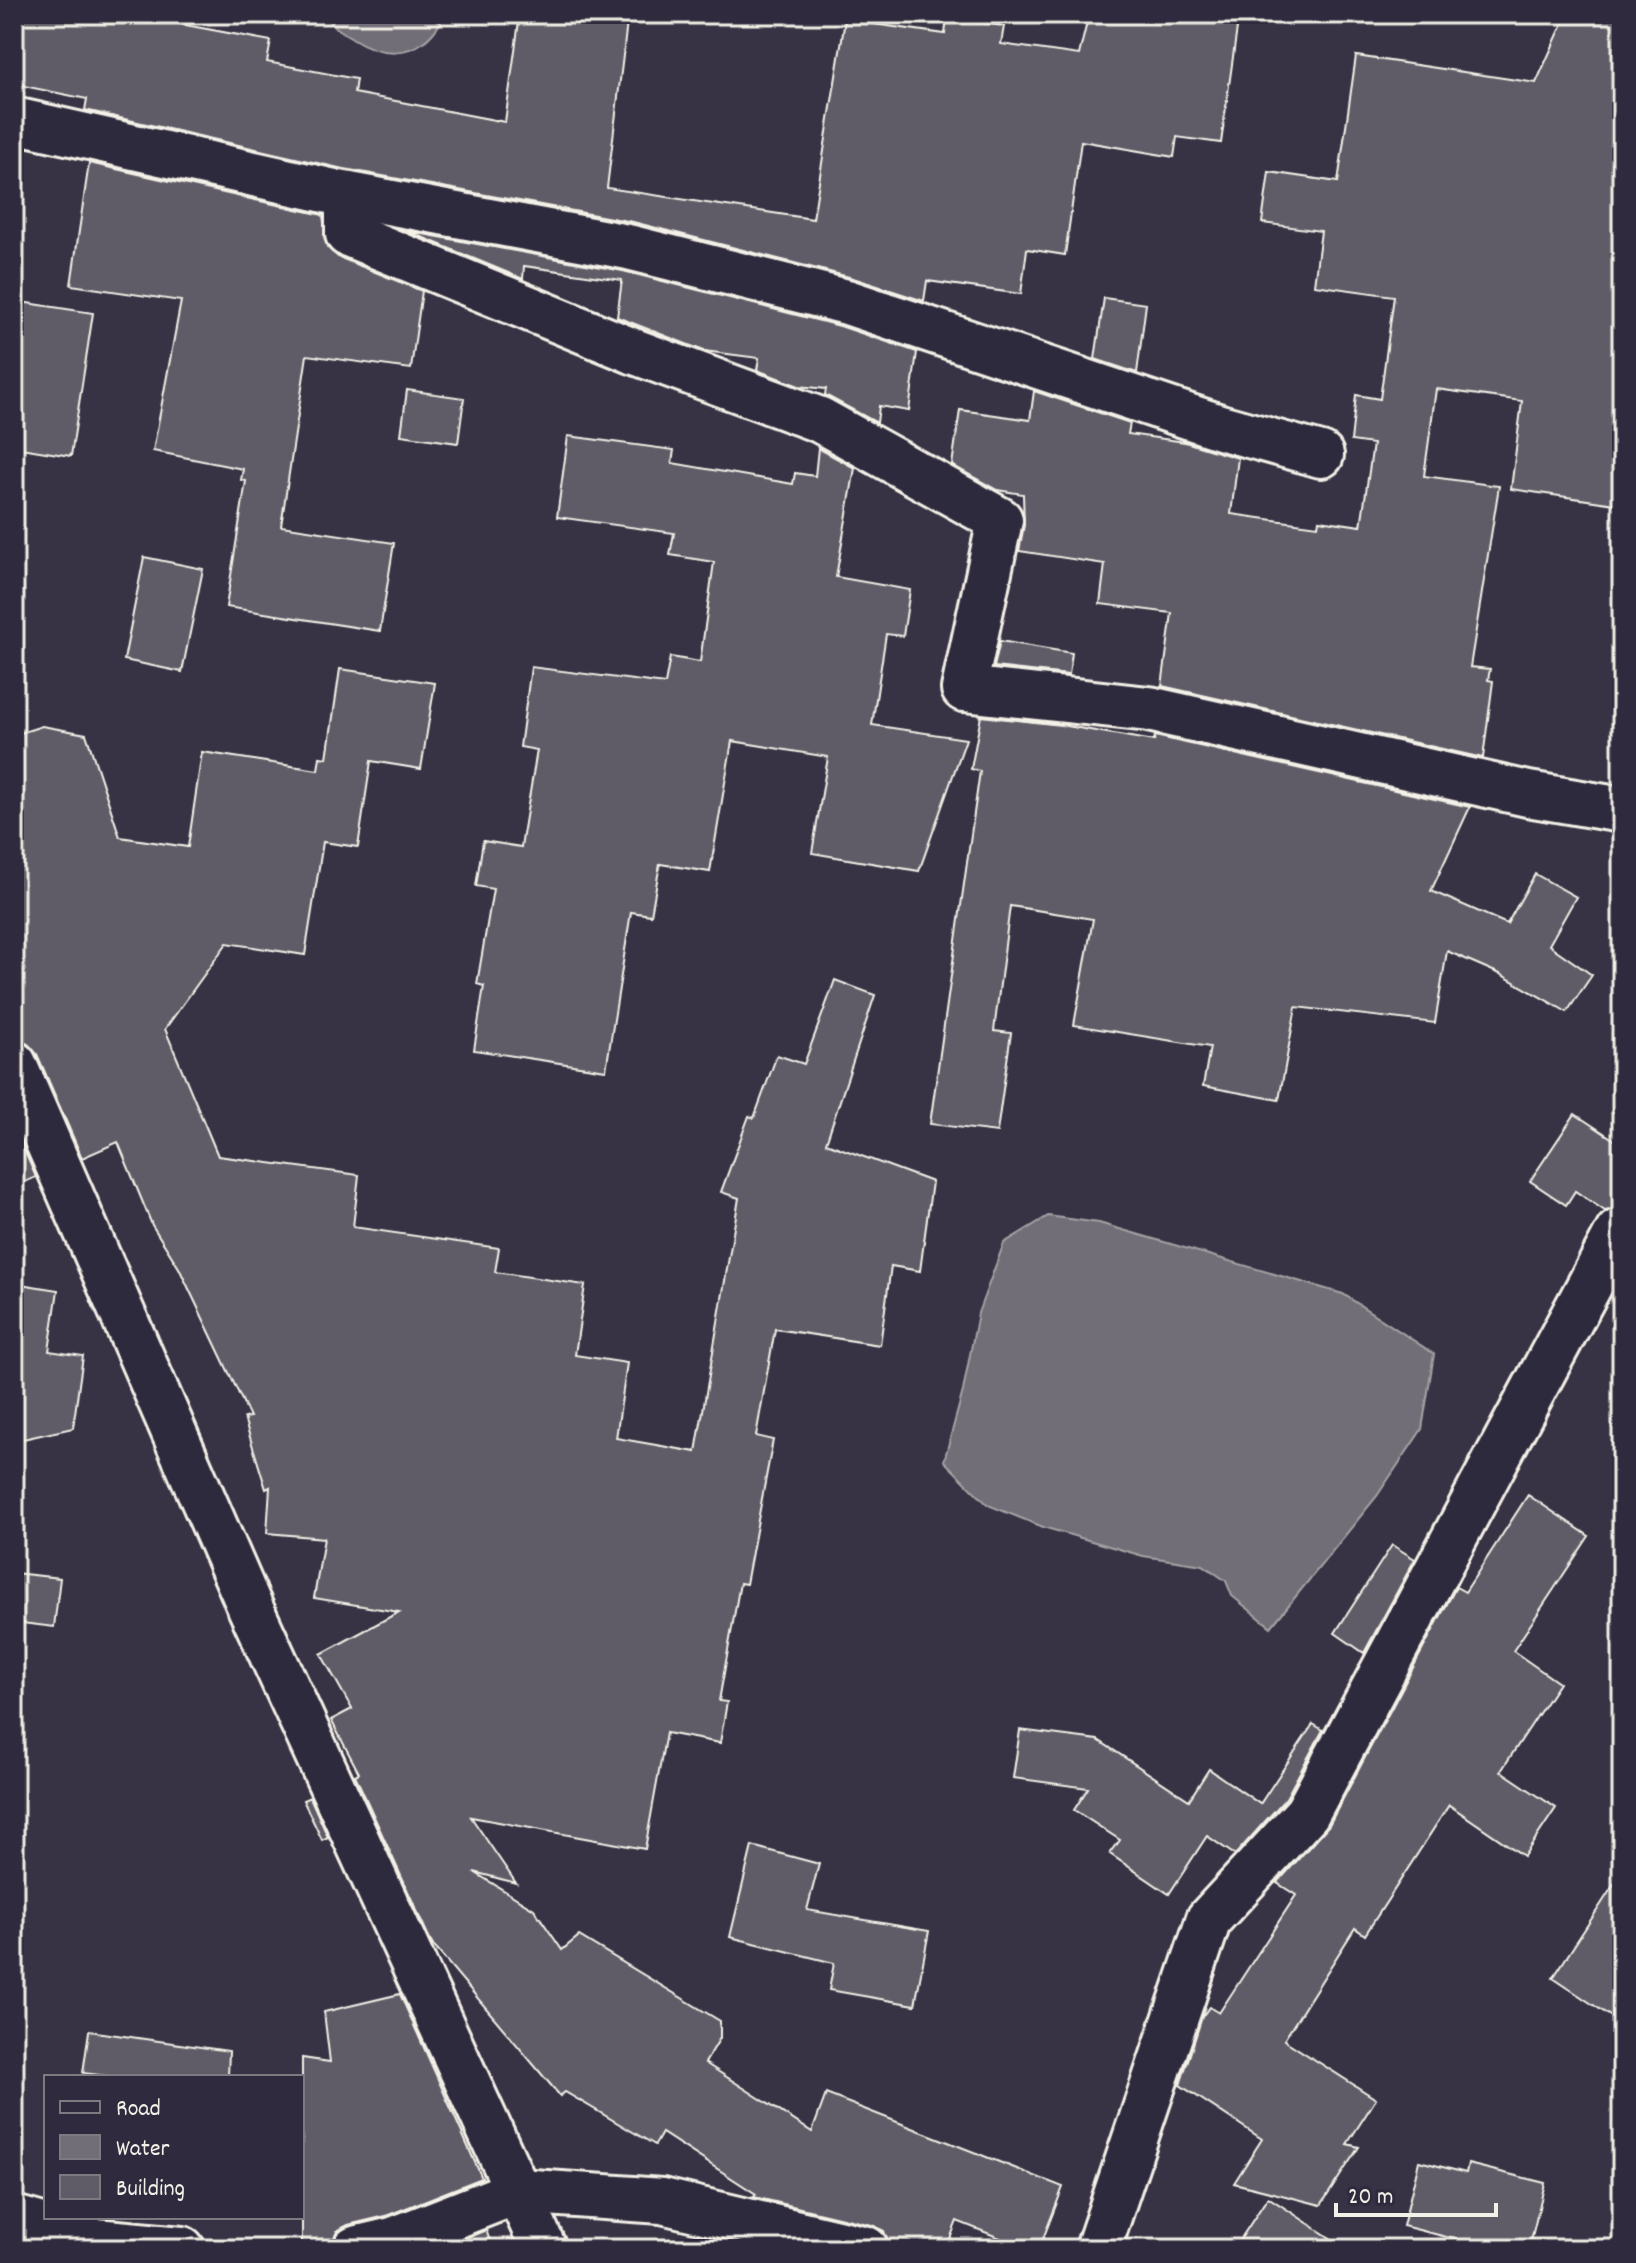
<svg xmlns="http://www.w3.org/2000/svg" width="1636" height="2263" font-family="Dekko,sans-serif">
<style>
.water{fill:#726e77;stroke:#a6a2a4;stroke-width:2}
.building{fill:#5f5c67;stroke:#f4f1e8;stroke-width:2}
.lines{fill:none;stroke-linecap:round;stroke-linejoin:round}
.street-casing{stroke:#f4f1e8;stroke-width:50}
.street{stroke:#2f2a3d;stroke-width:44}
</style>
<rect width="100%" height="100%" fill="#373244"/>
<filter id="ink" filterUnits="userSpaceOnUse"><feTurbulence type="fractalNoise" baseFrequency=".0125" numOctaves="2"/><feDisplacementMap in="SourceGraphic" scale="16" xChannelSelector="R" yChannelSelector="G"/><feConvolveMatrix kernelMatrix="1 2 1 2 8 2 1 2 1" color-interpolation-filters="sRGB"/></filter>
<g filter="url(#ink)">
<g class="water">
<path d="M 324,14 L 445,14 C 426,55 389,62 352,38 C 341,31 331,26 324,14 Z"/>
<path d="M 1048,1216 L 1099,1223 L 1343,1294 L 1434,1354 L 1422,1429 L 1377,1496 L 1271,1627 L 1232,1596 L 1226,1581 L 1203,1565 L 1143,1556 L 1043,1527 L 988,1505 L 944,1461 L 963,1391 L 978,1313 L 1004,1243 Z"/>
</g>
<g class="building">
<path d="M 14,14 L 182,14 L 180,24 L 271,41 L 267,62 L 356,79 L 354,93 L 505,122 L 520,14 L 628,14 L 607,188 L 813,219 L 845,20 L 945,34 L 947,18 L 1004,26 L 1001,44 L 1079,55 L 1089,14 L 1239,14 L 1221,143 L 1177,137 L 1174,157 L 1081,141 L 1065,255 L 1027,249 L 1021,294 L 927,281 L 924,301 L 853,278 L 633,222 L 339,168 L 85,110 L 87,99 L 14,84 Z"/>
<path d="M 1567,14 L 1622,14 L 1622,505 L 1511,489 L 1522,401 L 1436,389 L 1424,476 L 1499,486 L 1470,667 L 1490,669 L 1488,680 L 1493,681 L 1483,758 L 1162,686 L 1172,613 L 1100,604 L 1105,564 L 1019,551 L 1024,525 L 1023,494 L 997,490 L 952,465 L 960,410 L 1030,420 L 1034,391 L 1130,423 L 1128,434 L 1185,442 L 1238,458 L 1231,514 L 1318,526 L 1319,520 L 1361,526 L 1373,444 L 1351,441 L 1356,395 L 1380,399 L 1394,296 L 1314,285 L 1321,231 L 1262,223 L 1269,172 L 1338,182 L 1356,56 L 1536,83 Z"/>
<path d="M 89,163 L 323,215 L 327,247 L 338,257 L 422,291 L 411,369 L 307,355 L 281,526 L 394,543 L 380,631 L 226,607 L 246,481 L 241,480 L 243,469 L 153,451 L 181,301 L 71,285 Z"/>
<path d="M 407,231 L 623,271 L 840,326 L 917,352 L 909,411 L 879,406 L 877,423 L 825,395 L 826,389 L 799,386 L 757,370 L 759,358 L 704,351 L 617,317 L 622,280 L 524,266 L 523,279 Z"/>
<path d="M 1104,298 L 1146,304 L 1137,373 L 1095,359 Z"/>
<path d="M 14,301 L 93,313 L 71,456 L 14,447 Z"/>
<path d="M 407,390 L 464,398 L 458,443 L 401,435 Z"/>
<path d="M 568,436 L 674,450 L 672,463 L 793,484 L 795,473 L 815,476 L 818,448 L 855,468 L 836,577 L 910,590 L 903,636 L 886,634 L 872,725 L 966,739 L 919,871 L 812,853 L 828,757 L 732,741 L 710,872 L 660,864 L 651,915 L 631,912 L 606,1070 L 474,1050 L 484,986 L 477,984 L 493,889 L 476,886 L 483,841 L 521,847 L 537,750 L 520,747 L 531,667 L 665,684 L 670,657 L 700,662 L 714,562 L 670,555 L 674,533 L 557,517 Z"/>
<path d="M 144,557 L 203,569 L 182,672 L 124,660 Z"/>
<path d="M 1000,641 L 1072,653 L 1069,675 L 994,667 Z"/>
<path d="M 340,669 L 435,683 L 421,769 L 371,761 L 358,847 L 323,842 L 305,955 L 227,943 L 165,1029 L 218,1156 L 359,1175 L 353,1227 L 499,1248 L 495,1272 L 585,1285 L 575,1355 L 627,1363 L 616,1438 L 696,1452 L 739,1198 L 721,1192 L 749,1116 L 754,1118 L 777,1055 L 804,1064 L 835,980 L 875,995 L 826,1143 L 932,1182 L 920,1271 L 891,1266 L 880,1345 L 775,1329 L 756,1436 L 773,1440 L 746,1584 L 740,1583 L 719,1701 L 727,1702 L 720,1743 L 666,1733 L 645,1849 L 471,1817 L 516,1883 L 474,1872 L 534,1909 L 562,1950 L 579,1936 L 720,2021 L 720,2038 L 705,2063 L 812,2132 L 826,2094 L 1063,2187 L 1039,2249 L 1028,2249 L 957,2221 L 946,2249 L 890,2249 L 884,2231 L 872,2225 L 754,2197 L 756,2194 L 662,2133 L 655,2145 L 565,2092 L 560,2096 L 432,1944 L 355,1775 L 359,1773 L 331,1720 L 352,1709 L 321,1654 L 399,1612 L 314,1598 L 324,1538 L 267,1533 L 270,1487 L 266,1489 L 244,1418 L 250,1417 L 179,1268 L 152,1225 L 118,1142 L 82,1158 L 37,1054 L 28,1044 L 14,1039 L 14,735 L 42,726 L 86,734 L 120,837 L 188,847 L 202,752 L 318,770 L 320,757 L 327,758 Z"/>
<path d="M 981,716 L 1061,725 L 1154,741 L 1155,736 L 1470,807 L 1431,891 L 1507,924 L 1535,874 L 1576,897 L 1549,945 L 1592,975 L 1567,1012 L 1500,974 L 1447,951 L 1435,1023 L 1296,1007 L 1279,1100 L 1203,1086 L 1210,1047 L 1074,1025 L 1093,919 L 1010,906 L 994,1031 L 1011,1033 L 997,1132 L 930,1124 L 980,771 L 971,769 Z"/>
<path d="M 1575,1114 L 1622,1145 L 1622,1208 L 1605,1211 L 1575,1191 L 1566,1205 L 1530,1181 Z"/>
<path d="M 14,1127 L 36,1177 L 14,1187 Z"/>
<path d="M 14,1283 L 58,1290 L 49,1351 L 83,1356 L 73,1428 L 14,1441 Z"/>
<path d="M 1528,1495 L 1589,1536 L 1513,1651 L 1559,1683 L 1501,1771 L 1556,1808 L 1524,1856 L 1449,1805 L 1365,1935 L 1355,1928 L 1284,2040 L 1376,2099 L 1347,2144 L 1359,2147 L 1321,2205 L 1234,2183 L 1262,2139 L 1180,2085 L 1202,2017 L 1209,2007 L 1219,2013 L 1296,1895 L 1277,1883 L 1329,1825 L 1456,1587 L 1465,1592 Z"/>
<path d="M 1392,1545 L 1415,1559 L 1364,1653 L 1335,1633 Z"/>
<path d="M 14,1573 L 60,1578 L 54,1627 L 14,1622 Z"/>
<path d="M 1313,1724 L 1323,1730 L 1286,1798 L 1235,1855 L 1207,1836 L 1169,1894 L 1110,1854 L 1120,1840 L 1074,1810 L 1088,1788 L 1013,1778 L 1020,1730 L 1098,1740 L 1189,1800 L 1209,1769 L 1260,1804 Z"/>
<path d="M 310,1797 L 328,1837 L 322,1840 L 303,1800 Z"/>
<path d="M 752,1846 L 819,1864 L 807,1910 L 929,1931 L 915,2005 L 829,1990 L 834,1963 L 730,1937 Z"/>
<path d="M 1622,1872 L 1622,2024 L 1553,1978 Z"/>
<path d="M 400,1994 L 482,2178 L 386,2216 L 348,2225 L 337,2231 L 331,2249 L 302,2249 L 302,2058 L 330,2062 L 324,2012 Z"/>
<path d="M 89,2031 L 229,2051 L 228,2077 L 115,2077 L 83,2073 Z"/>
<path d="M 1419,2161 L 1466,2173 L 1468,2164 L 1545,2183 L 1529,2249 L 1494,2249 L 1403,2226 Z"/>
<path d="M 1268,2197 L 1347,2249 L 1234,2249 Z"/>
<path d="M 486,2230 L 493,2249 L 439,2249 Z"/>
</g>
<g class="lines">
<g class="street-casing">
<g id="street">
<path d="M 14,120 L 334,192 L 628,247 L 847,302 L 1220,427 L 1321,455"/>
<path d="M 348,195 L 348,234 L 633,351 L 820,420 L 1000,520 L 964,689 L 1149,709 L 1528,794 L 1622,810"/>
<path d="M 14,1064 L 250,1607 L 544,2249"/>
<path d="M 14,2218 L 95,2241 L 182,2249"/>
<path d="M 355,2249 L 393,2240 L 518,2191 L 662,2201 L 866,2249"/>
<path d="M 1098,2249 L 1209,1919 L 1307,1813 L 1618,1232 L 1622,1233"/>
</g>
</g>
<use href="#street" class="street"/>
</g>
</g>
<rect width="1636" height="2263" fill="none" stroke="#2f2a3d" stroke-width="48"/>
<rect x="24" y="24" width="1588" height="2215" fill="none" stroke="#f4f1e8" stroke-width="3" filter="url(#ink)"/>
<rect x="44" y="2075" width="260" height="144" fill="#2f2a3d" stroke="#7e7a81" stroke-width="2"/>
<rect x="60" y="2101" width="40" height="12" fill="#2f2a3d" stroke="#7e7a81" stroke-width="2"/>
<text x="116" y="2115" font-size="24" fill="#f4f1e8">Road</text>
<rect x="60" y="2135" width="40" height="24" fill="#726e77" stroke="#7e7a81" stroke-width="2"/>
<text x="116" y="2155" font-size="24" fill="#f4f1e8">Water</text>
<rect x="60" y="2175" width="40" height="24" fill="#5f5c67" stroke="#7e7a81" stroke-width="2"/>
<text x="116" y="2195" font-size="24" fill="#f4f1e8">Building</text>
<path d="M1336 2203v12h160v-12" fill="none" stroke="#f4f1e8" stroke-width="4"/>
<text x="1348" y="2203" font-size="24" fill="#f4f1e8" stroke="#2f2a3d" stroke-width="6" paint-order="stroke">20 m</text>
</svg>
